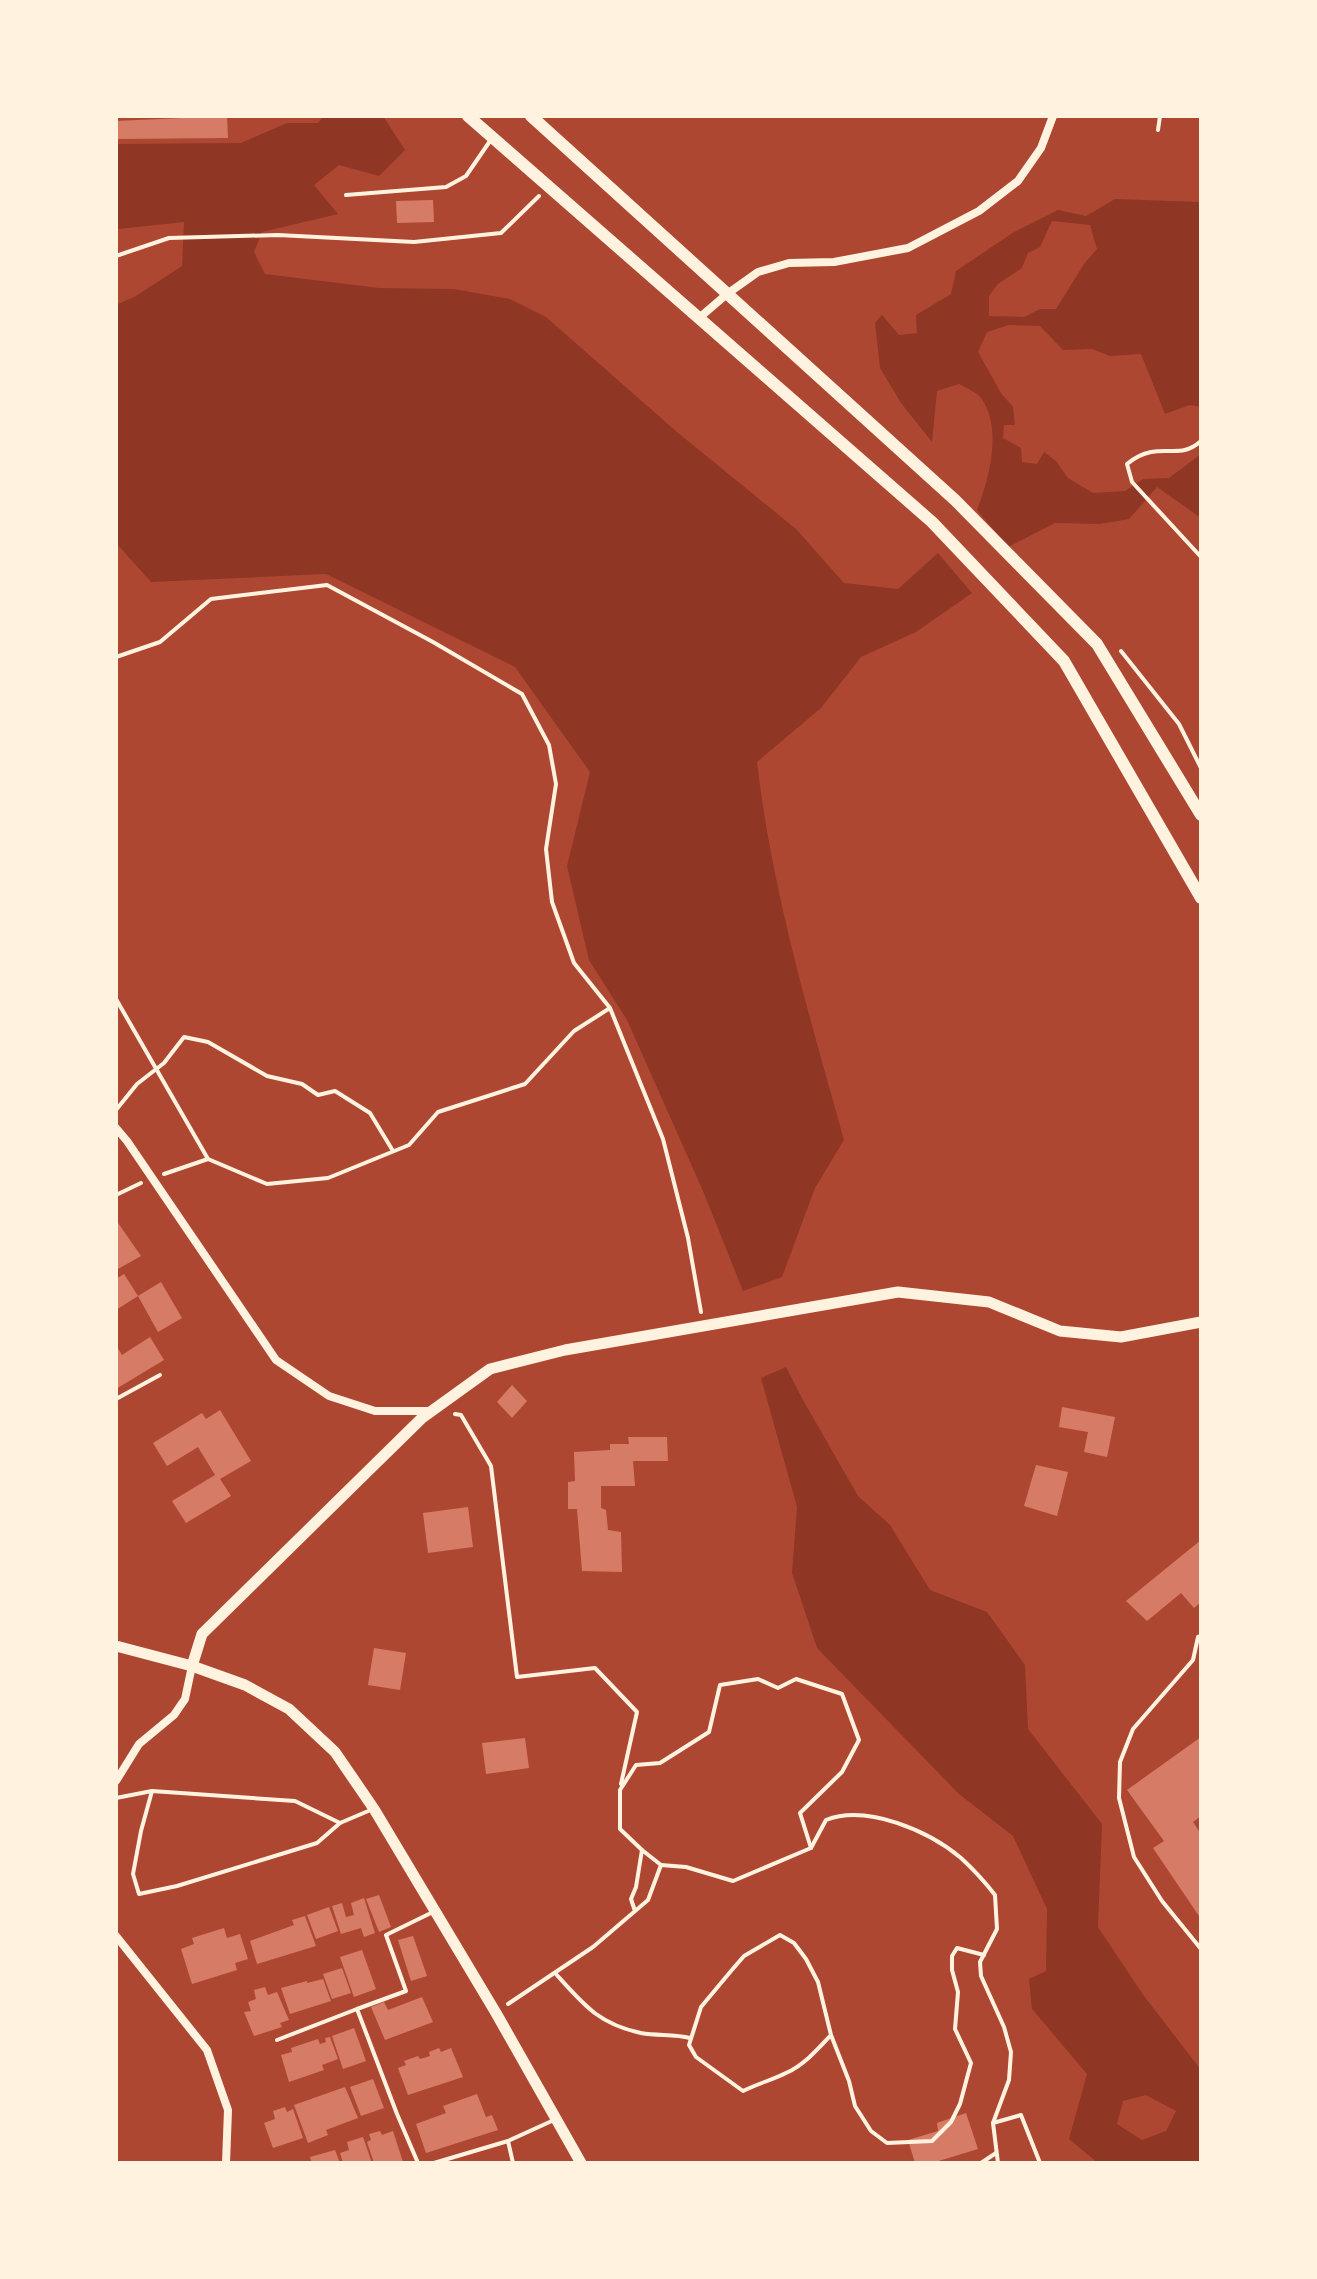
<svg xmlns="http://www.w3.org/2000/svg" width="1317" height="2279" font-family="Figtree,sans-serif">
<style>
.green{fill:#ae4732}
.water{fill:#8f3625;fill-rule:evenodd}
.building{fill:#d67c66}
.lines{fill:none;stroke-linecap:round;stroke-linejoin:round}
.path{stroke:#fff3e0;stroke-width:4}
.service{stroke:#fff3e0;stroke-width:4}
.minor{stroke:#fff3e0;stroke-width:8}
.tertiary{stroke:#fff3e0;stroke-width:11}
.secondary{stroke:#fff3e0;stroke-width:12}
</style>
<rect width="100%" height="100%" fill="#c8553d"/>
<rect class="green" x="116" y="116" width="1085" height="2047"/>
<g class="water">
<path d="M 324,116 L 383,116 L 405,150 L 379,176 L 339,165 L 314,185 L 338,214 L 262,232 L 254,252 L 265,274 L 379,288 L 454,289 L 510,299 L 546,317 L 677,432 L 796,529 L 844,583 L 898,589 L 938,553 L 972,593 L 916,632 L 861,657 L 821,708 L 757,762 C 772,891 809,1015 844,1140 L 815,1188 L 782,1277 L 743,1291 L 703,1191 L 627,1020 L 589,960 L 567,866 L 590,772 L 515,667 L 326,574 L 151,582 L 116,543 L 116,305 L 136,296 L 182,266 L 184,222 L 118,229 L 116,223 L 116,144 L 241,143 L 287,123 L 318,123 Z"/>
<path d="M 1115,199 L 1201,202 L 1201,407 L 1190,405 L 1165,414 L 1141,354 L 1110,356 L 1092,349 L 1063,350 L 1040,326 L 1009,325 L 987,332 L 978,352 L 1001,393 L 1013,407 L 1015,425 L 1004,425 L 1003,438 L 1021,448 L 1022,462 L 1037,464 L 1044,452 L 1056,461 L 1068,478 L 1093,493 L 1125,491 L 1143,479 L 1169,478 L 1201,454 L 1201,518 L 1157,487 L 1129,519 L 1100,524 L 1055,523 L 1008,547 L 977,510 C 989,479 1003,428 981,398 C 976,392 966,388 959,384 L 937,391 L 932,442 L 901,403 L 880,368 L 875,323 L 882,315 L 899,335 L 917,333 L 916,315 L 951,294 L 956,271 L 1014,232 L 1058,210 L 1086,216 ZM 1052,221 L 1090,225 L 1097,249 L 1084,264 L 1056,309 L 1040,309 L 1024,317 L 989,316 L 989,296 L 998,284 L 1022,268 L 1028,253 L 1040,247 Z"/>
<path d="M 786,1367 L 803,1400 L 858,1496 L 890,1525 L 930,1590 L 987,1612 L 1025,1665 L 1028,1729 L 1102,1824 L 1098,1927 L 1144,1996 L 1201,2070 L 1201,2163 L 1098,2163 L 1069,2139 L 1087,2074 L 1032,2009 L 1029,1979 L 1046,1971 L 1047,1909 L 1013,1836 L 959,1794 L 817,1648 L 792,1573 L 797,1507 L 761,1378 ZM 1146,2095 L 1176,2111 L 1166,2131 L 1142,2140 L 1117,2124 L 1123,2101 Z"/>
</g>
<g class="building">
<path d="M 227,116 L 228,138 L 116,139 L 116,121 Z"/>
<path d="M 433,200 L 434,222 L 397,223 L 396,201 Z"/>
<path d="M 116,1220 L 141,1256 L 118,1269 L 116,1266 Z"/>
<path d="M 124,1274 L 138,1296 L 116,1310 L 116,1279 Z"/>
<path d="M 161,1282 L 182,1318 L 158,1332 L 138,1296 Z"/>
<path d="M 150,1337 L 164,1360 L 116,1389 L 116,1345 L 122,1355 Z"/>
<path d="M 512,1385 L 527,1401 L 512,1418 L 497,1402 Z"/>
<path d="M 1062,1407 L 1115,1417 L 1107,1457 L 1084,1452 L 1088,1432 L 1059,1427 Z"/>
<path d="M 220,1410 L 251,1461 L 220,1479 L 231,1496 L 186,1523 L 172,1501 L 215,1475 L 198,1447 L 167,1466 L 153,1443 L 202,1413 L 206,1419 Z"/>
<path d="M 628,1437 L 667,1437 L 668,1461 L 633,1461 L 635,1486 L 601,1486 L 601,1508 L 606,1510 L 608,1530 L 621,1532 L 622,1572 L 582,1571 L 577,1509 L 568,1509 L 568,1482 L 575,1481 L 574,1452 L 610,1450 L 610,1444 L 629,1444 Z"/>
<path d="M 1036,1465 L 1068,1472 L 1057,1516 L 1024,1506 Z"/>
<path d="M 468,1507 L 473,1547 L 428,1553 L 423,1513 Z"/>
<path d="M 1201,1540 L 1201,1602 L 1194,1608 L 1181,1593 L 1147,1621 L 1126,1601 Z"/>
<path d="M 374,1648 L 406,1653 L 400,1690 L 368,1685 Z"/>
<path d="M 1201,1737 L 1201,1816 L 1193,1822 L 1201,1834 L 1201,1919 L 1153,1848 L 1164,1841 L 1127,1790 Z"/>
<path d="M 525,1738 L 529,1768 L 486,1774 L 482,1743 Z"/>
<path d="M 379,1895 L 391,1927 L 379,1932 L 366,1899 Z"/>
<path d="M 364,1898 L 375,1933 L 364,1937 L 361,1928 L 341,1934 L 332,1906 L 342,1903 L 346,1917 L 354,1915 L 351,1903 Z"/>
<path d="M 329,1907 L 338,1931 L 316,1939 L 307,1915 Z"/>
<path d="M 305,1916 L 316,1946 L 257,1964 L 250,1941 L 294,1925 L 292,1920 Z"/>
<path d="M 224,1928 L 227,1938 L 240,1934 L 248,1959 L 235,1963 L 237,1970 L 192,1984 L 181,1949 L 194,1944 L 192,1938 Z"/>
<path d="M 413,1936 L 427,1976 L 411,1981 L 398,1940 Z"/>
<path d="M 362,1950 L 376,1989 L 354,1997 L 340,1957 Z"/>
<path d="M 342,1968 L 351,1993 L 332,1999 L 323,1974 Z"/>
<path d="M 323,1979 L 331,2001 L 290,2014 L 281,1988 L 307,1981 L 307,1983 Z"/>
<path d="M 265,1987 L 268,1995 L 277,1992 L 289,2020 L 280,2023 L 282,2027 L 254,2036 L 244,2012 L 251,2011 L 248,2002 L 256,1999 L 254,1990 Z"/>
<path d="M 422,1997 L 433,2022 L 385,2040 L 371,2007 L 384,2002 L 388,2010 Z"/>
<path d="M 354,2028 L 366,2061 L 343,2069 L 332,2036 Z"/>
<path d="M 330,2037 L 338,2059 L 322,2065 L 324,2070 L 289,2082 L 281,2055 L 292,2052 L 291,2048 L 318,2039 L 320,2044 L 326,2042 L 325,2038 Z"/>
<path d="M 439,2048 L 441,2052 L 451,2048 L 463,2077 L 408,2095 L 398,2068 L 406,2065 L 404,2061 L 418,2056 L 420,2059 L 430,2056 L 429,2052 Z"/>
<path d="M 373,2079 L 384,2108 L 361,2116 L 350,2087 Z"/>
<path d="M 345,2087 L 358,2118 L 326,2130 L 328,2135 L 308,2143 L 294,2105 Z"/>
<path d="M 477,2094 L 486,2117 L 492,2115 L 498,2130 L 426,2153 L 416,2124 L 446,2113 L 443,2106 Z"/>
<path d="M 285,2107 L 287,2112 L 293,2109 L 303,2138 L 273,2148 L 264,2123 L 275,2119 L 273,2111 Z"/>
<path d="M 966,2113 L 978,2149 L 932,2163 L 915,2163 L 908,2140 L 938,2131 L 937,2123 Z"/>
<path d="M 380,2131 L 382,2135 L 393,2131 L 403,2162 L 374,2163 L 367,2142 L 371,2140 L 369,2134 Z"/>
<path d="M 363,2137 L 372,2163 L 343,2163 L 340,2153 L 349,2150 L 347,2142 Z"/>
<path d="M 335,2150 L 340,2163 L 312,2163 L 310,2157 Z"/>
</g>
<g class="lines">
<g class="path">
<path d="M 116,256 L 169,238 L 278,235 L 414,242 L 501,233 L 539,196"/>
<path d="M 1201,441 C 1183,457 1171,448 1151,452 C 1141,454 1134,458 1127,464 L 1132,482 L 1201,557"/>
<path d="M 1121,651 L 1179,724 L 1201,768"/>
<path d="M 116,657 L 160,642 L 211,599 L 327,585 L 433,642 L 522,694 L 549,745 L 556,784 L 546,849 L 552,902 L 574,963 L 610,1008 L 663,1139 L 688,1238 L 701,1312"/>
<path d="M 116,999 L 208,1159"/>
<path d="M 116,1110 L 137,1084 L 164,1063 L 184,1037 L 208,1042 L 267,1076 L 302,1084 L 318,1095 L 335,1091 L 370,1113 L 393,1151"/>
<path d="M 164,1174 L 208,1159 L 267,1184 L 328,1178 L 409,1145 L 438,1112 L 525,1084 L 574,1031 L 610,1008"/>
<path d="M 116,1195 L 141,1183"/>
<path d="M 455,1414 L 461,1415 L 491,1466 L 517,1677 L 595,1668 L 637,1712 L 621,1784"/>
<path d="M 811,1848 L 826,1820 C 867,1804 929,1831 961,1858 C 973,1869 985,1882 995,1895 L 997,1929 L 980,1962 L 981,1976 L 1004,2027 L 1011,2052 L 1009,2080 L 993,2123"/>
<path d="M 642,1850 L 661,1865"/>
<path d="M 555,1973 C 583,2004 598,2024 641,2033 C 658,2036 674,2034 690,2038"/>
<path d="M 508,2004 L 593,1947 L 648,1900 L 661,1865 L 686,1867 L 733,1881 L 811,1848 L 800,1813 L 842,1772 L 859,1740 L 842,1694 L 796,1679 L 778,1688 L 758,1679 L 720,1685 L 709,1732 L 660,1763 L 636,1765 L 620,1790 L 620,1829 L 642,1850 L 636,1887 L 631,1899 L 635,1911"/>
<path d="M 831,2035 C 818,2049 804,2065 786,2073 C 772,2080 757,2084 743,2091 L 696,2057 L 689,2045 L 701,2007 L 731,1971 L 744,1956 L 780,1935 L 794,1943 L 806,1959 L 818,1982 L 831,2035 L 849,2081 L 855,2106 L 871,2131 L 887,2143 L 932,2141 L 951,2122 L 960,2104 L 971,2063 L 955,2029 L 958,1992 L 952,1970 L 952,1956 L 957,1948 L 984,1955"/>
<path d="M 981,2163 L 996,2153"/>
<path d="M 998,2163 L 993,2123 L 1021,2115 L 1040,2163"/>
</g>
<g class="service">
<path d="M 1158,130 L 1160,116"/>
<path d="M 346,195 L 446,187 L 466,176 L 490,141"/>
<path d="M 116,1399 L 160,1375"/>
<path d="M 1201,1636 L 1198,1637 L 1193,1660 L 1133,1729 L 1120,1762 L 1119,1798 L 1134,1857 L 1162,1901 L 1201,1949"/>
<path d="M 152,1791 L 141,1831 L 133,1874 L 139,1894 L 177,1886 L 317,1843 L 340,1823"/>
<path d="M 116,1798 L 152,1791 L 295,1801 L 340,1823 L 373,1809"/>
<path d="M 277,2040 L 357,2009"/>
<path d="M 418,2163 L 397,2114 L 357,2009 L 406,1991 L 386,1935 L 433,1912"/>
<path d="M 434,2163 L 508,2141"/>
<path d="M 513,2163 L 508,2141 L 554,2120"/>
</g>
<g class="minor">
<path d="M 699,318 L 727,294 L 758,272 L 789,263 L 834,262 L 908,248 L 979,211 L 1018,181 L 1041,148 L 1053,116"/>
<path d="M 116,1128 L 127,1141 L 276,1360 L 329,1396 L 375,1411 L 432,1411"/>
<path d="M 116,1781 L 139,1744 L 174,1715 L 185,1699 L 192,1666"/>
<path d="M 116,1936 L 207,2050 L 228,2110 L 226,2163"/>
</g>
<g class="tertiary">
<path d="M 116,1646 L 192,1666 L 245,1685 L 289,1709 L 335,1752 L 374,1809 L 496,2013 L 581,2163"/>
<path d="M 192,1666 L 202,1634 L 422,1418 L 490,1369 L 565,1350 L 898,1292 L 989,1302 L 1060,1331 L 1121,1337 L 1201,1322"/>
</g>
<g class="secondary">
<path d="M 468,116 L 932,522 L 1064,661 L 1201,898"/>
<path d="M 531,116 L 955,500 L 1097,644 L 1201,815"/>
</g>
</g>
<rect width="1317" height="2279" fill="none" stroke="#fff3e0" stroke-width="236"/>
</svg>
